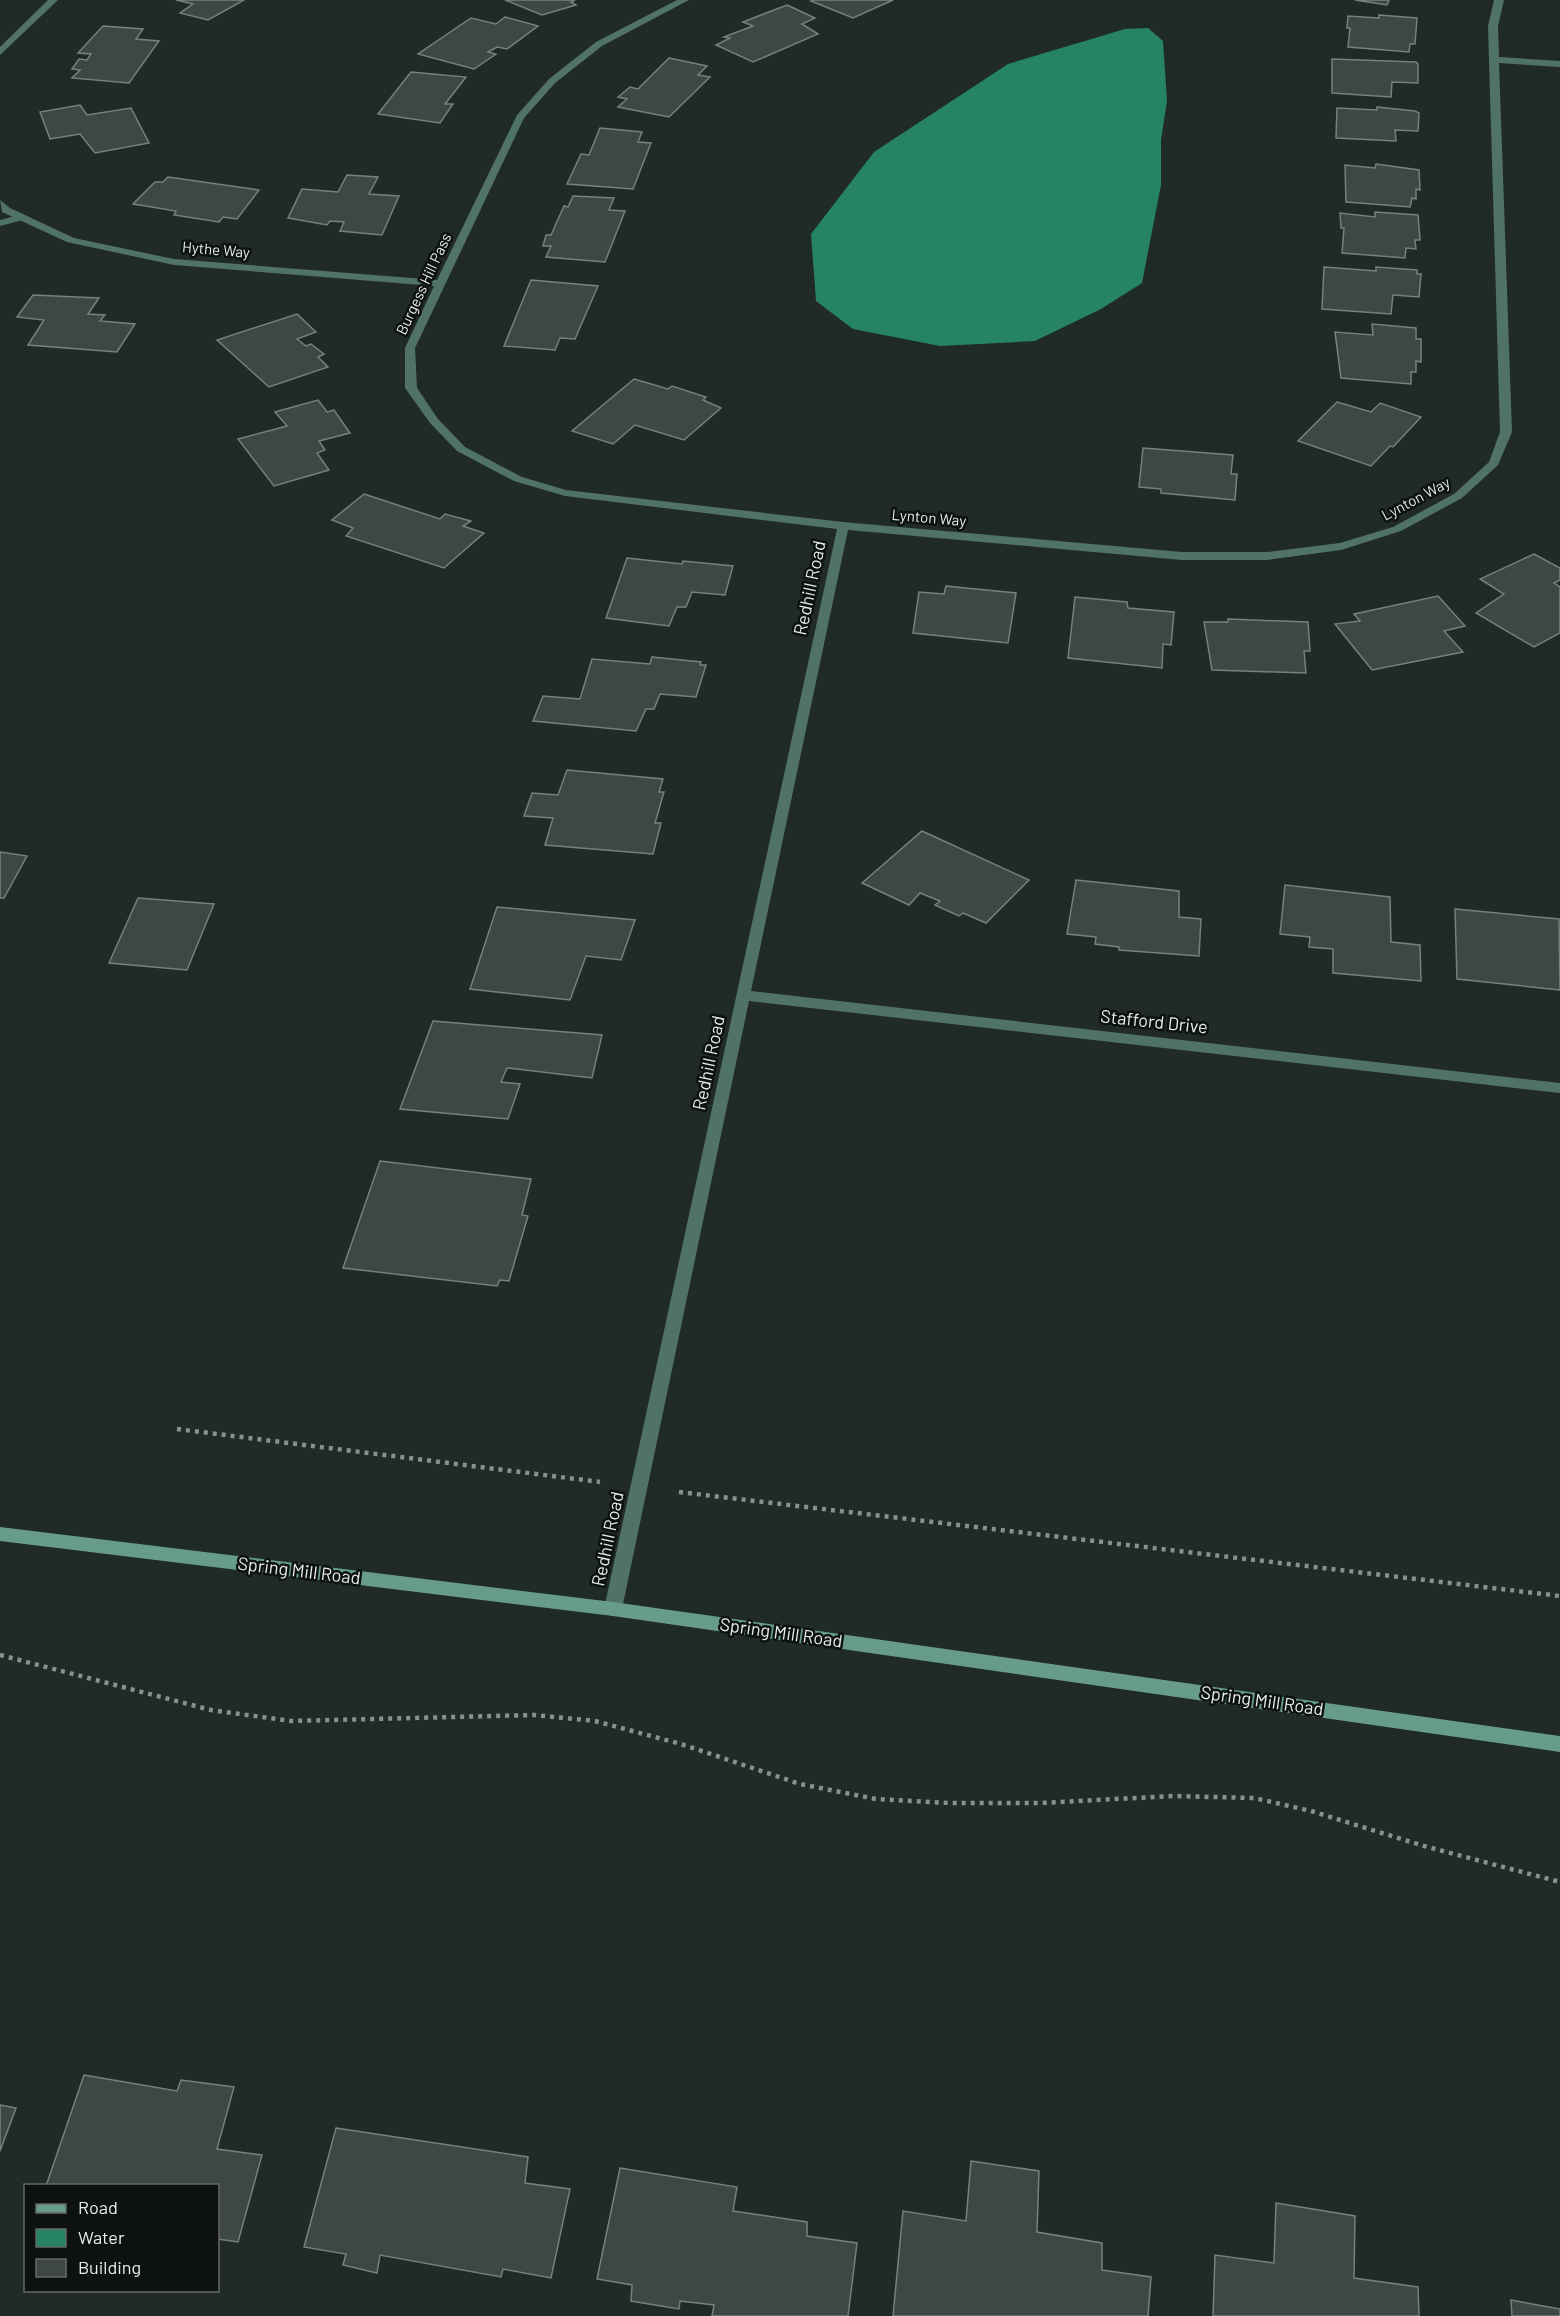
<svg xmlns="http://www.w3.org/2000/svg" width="1560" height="2316" viewBox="0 0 1560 2316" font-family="Barlow,sans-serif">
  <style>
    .water { fill: #268366 }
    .building { fill: #3d4843; stroke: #75817c; stroke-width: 1.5 }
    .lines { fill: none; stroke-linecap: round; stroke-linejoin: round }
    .path { stroke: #88918d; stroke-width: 4.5; stroke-dasharray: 4 5; stroke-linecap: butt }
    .lane { fill: #517365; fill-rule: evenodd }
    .street { fill: #517365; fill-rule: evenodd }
    .secondary { fill: #679d88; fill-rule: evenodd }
    .labels { text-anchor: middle; stroke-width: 5; stroke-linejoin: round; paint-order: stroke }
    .far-street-label { font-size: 15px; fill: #e6edea; stroke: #0d1110 }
    .street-label { font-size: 18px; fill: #e6edea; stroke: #0d1110 }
  </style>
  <rect width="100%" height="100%" fill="#202a26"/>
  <polygon class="water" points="1148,28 1163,41 1167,101 1161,140 1161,185 1142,283 1101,309 1035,341 940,346 853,329 816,301 811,234 874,152 1008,64 1125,29"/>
  <g class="building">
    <polygon points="176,0 244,0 208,20 180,13 193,4"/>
    <polygon points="505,0 575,0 571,2 576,5 542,15"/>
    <polygon points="814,0 893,0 853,18 811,1"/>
    <polygon points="1355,0 1389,0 1387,5"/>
    <polygon points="787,5 815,18 802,24 818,34 753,62 716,45 730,38 724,37 753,26 743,22"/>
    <polygon points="1379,15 1417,18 1415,44 1410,44 1409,52 1348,47 1350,28 1347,28 1348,16 1379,18"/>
    <polygon points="505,17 538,26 507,49 497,47 488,52 496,54 474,69 418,54 471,18 496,24"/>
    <polygon points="103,26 143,29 136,39 159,41 129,83 72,78 80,70 72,69 79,59 87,60 91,54 78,53"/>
    <polygon points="669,58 707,66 698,75 710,77 669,117 618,107 627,99 618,97 630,87 638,89"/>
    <polygon points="1332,59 1416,62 1418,64 1418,83 1392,82 1391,97 1332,93"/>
    <polygon points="411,72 466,77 445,104 453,104 440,123 378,114"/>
    <polygon points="80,105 87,115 131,108 149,143 95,153 80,134 50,139 40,112"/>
    <polygon points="1377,107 1415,111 1419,113 1418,131 1395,130 1396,141 1336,138 1337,108 1377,110"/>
    <polygon points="600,128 642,132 638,142 651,143 633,189 567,184 581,154 589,155"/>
    <polygon points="1376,164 1419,170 1420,190 1416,189 1416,199 1412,198 1410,207 1346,202 1345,165 1375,168"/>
    <polygon points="347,175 378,177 369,194 399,196 382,235 340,231 344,222 330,221 327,225 288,218 302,189 338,192"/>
    <polygon points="168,177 259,190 237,219 223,217 219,222 174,215 176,211 133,204 155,182 163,182"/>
    <polygon points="573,196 614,198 609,210 625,211 605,262 546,257 551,246 543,246 546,235 551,235 564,206 568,207"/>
    <polygon points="1375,212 1418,215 1420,240 1415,240 1416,249 1406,248 1405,258 1342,253 1344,228 1341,228 1340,213 1375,217"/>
    <polygon points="1324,267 1376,271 1376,267 1417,270 1417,274 1421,274 1419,297 1393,295 1391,314 1322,309"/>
    <polygon points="531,280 598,286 575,339 560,338 555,350 504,346"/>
    <polygon points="33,295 99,298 88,314 105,315 100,321 135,324 117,352 28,345 44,320 17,317"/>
    <polygon points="297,314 316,332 297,339 306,346 311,344 324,354 318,357 328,367 269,387 217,340"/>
    <polygon points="1372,324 1416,328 1416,339 1421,339 1421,362 1416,361 1416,372 1411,372 1411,384 1341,378 1335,332 1373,335"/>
    <polygon points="634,379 668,389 672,386 706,397 703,400 721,408 684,440 635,425 613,444 572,431"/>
    <polygon points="318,400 327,412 334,410 350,433 319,441 325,450 317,453 329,470 274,486 238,439 287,426 275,412"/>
    <polygon points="1337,402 1371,412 1380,403 1421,417 1393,447 1390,446 1371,466 1298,441"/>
    <polygon points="1143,448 1233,455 1231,474 1237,474 1235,500 1161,493 1161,489 1139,487"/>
    <polygon points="364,494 440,519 445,514 471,521 463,526 484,533 444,568 346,536 353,528 332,520"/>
    <polygon points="1534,554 1560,568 1560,580 1554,583 1560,587 1560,633 1534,647 1476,613 1504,594 1480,579"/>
    <polygon points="627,558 682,564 683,561 733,566 725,595 692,592 686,607 677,607 669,626 606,618"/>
    <polygon points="946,586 1016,593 1008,643 913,633 919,592 944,594"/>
    <polygon points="1438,596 1465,626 1444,631 1463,652 1372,670 1335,624 1360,621 1354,614"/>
    <polygon points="1075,597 1127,602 1128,608 1174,612 1171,645 1163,644 1162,668 1068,658"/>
    <polygon points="1228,619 1308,622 1310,651 1304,651 1306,673 1212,670 1204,622 1228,622"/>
    <polygon points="652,657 701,662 700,665 706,665 696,697 660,694 654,709 646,709 636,731 533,721 543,696 580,699 592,659 650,664"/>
    <polygon points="567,770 663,779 659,792 664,792 655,823 661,823 653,854 545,845 553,818 524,816 532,793 558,795"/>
    <polygon points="922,831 1029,880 986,923 963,913 959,916 935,905 940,901 920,893 909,905 862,883"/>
    <polygon points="0,852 27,856 4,898 0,898"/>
    <polygon points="1076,880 1179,891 1179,917 1201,919 1199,956 1119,950 1119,947 1095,944 1096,937 1067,934"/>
    <polygon points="1285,885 1390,897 1391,942 1420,945 1421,981 1333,973 1333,949 1309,947 1310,937 1280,934"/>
    <polygon points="138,898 214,904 187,970 109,963"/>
    <polygon points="497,907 635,920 621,960 586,956 570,1000 470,989"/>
    <polygon points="1455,909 1559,919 1560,990 1457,979"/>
    <polygon points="433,1021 602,1035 592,1078 507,1068 501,1082 520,1084 508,1119 400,1109"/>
    <polygon points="380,1161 531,1179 522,1215 528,1216 509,1281 500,1280 497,1286 343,1268"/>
    <polygon points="84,2075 177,2091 181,2080 234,2087 217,2149 262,2155 238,2242 218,2239 218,2186 46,2186"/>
    <polygon points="0,2105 16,2108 0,2151"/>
    <polygon points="336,2128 528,2157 525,2183 570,2189 551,2278 503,2269 501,2277 380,2255 377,2273 343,2265 346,2254 304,2247"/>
    <polygon points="971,2161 1039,2171 1037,2232 1102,2243 1102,2270 1151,2277 1148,2316 893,2316 903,2211 966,2221"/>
    <polygon points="620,2168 737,2187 733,2211 807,2222 807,2236 857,2243 848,2316 712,2316 714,2305 680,2301 679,2309 631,2301 632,2285 597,2279"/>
    <polygon points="1276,2203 1355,2216 1354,2278 1418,2287 1419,2316 1213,2316 1215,2255 1274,2263"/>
    <polygon points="1511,2300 1560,2309 1560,2316 1512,2316"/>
  </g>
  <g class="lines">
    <g class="path">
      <polyline points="177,1429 600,1482"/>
      <polyline points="679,1492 1560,1596"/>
      <polyline points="0,1655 211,1710 291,1721 534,1715 595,1721 681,1744 800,1784 876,1799 950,1803 1040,1803 1173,1796 1254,1798 1311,1811 1424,1846 1560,1882"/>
    </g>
    <polygon class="lane" points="23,214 28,217 27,219 0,226 0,220"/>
    <g class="street">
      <polygon points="48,0 58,0 0,55 0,47"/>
      <polygon points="677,0 689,0 602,46 555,83 524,118 415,348 417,388 438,419 465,447 522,477 566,490 843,522 1182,552 1267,552 1340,543 1393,527 1454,494 1489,462 1500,432 1488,26 1494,0 1504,0 1498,26 1499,57 1560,61 1560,67 1499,63 1512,432 1498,465 1462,498 1401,531 1341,550 1267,560 1182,560 848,530 751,991 1560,1083 1560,1093 749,1001 622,1609 619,1614 613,1616 607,1614 604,1609 837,529 565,496 514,481 457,451 430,423 405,388 405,348 434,286 174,265 67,242 2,212 0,200 10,208 74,238 174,259 437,280 517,115 549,79 596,42"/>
    </g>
    <polygon class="secondary" points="0,1527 613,1602 1560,1736 1560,1752 613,1616 0,1541"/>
  </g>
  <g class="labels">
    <g class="far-street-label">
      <text transform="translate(216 250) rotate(5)" y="5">Hythe Way</text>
      <text transform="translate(424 284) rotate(-65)" y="5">Burgess Hill Pass</text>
      <text transform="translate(1416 499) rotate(-28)" y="5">Lynton Way</text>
      <text transform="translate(929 518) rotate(5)" y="5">Lynton Way</text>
    </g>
    <g class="street-label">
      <text transform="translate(810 588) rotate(-78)" y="6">Redhill Road</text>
      <text transform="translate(1154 1022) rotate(6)" y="6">Stafford Drive</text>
      <text transform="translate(709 1063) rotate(-78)" y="6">Redhill Road</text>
      <text transform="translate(608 1539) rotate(-78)" y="6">Redhill Road</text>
      <text transform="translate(299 1571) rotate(7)" y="6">Spring Mill Road</text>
      <text transform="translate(781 1633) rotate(8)" y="6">Spring Mill Road</text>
      <text transform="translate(1262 1701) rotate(8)" y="6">Spring Mill Road</text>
    </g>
  </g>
  <rect x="24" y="2184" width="195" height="108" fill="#0d1110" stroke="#646967" stroke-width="1.5"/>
  <rect x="36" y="2204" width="30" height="9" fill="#679d88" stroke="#646967" stroke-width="1.5"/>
  <text x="78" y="2214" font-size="18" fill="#e6edea">Road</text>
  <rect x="36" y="2229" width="30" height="18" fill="#268366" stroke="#646967" stroke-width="1.5"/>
  <text x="78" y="2244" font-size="18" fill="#e6edea">Water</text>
  <rect x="36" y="2259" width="30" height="18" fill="#3d4843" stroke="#646967" stroke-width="1.5"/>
  <text x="78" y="2274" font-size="18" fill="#e6edea">Building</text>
</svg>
